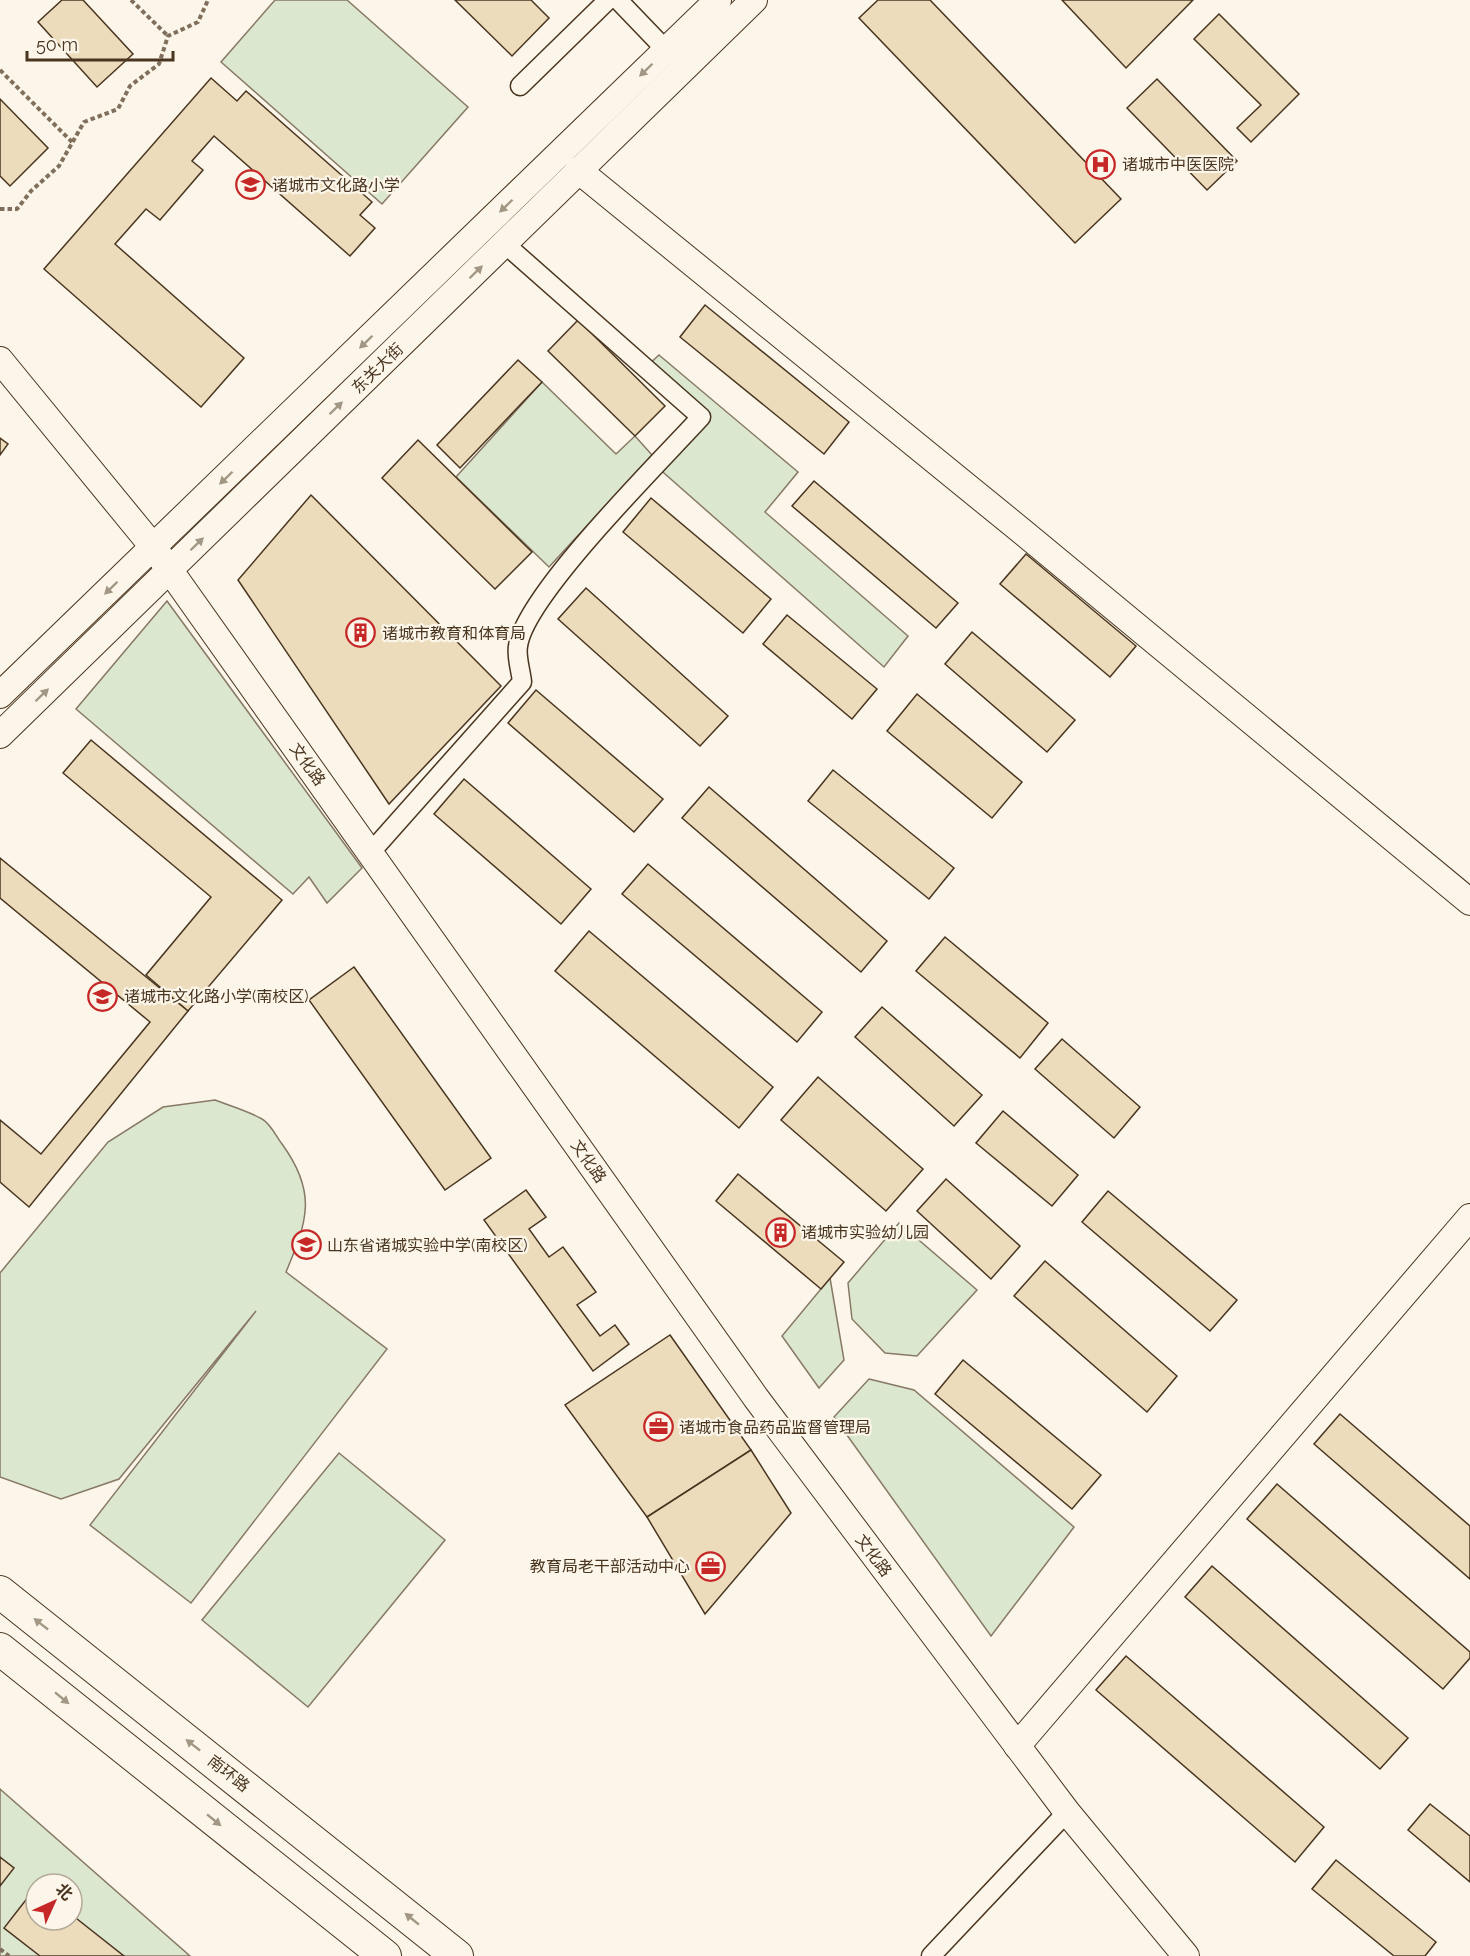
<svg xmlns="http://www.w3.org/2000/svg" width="1470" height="1956" viewBox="0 0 1470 1956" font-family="Raleway,'Noto Sans SC',sans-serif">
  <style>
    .green { fill: #dce7d0; stroke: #887966; stroke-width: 1.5; fill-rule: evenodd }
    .building { fill: #ecdcbc; stroke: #4a3520; stroke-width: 1.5 }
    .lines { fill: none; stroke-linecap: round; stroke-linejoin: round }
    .street-casing { stroke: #4a3520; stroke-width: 21 }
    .secondary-casing { stroke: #4a3520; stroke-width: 28 }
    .highway-casing { stroke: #4a3520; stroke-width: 34 }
    .path { stroke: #7f6f5c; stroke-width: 4; stroke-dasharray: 4.5 3; stroke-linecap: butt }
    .street { stroke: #fbf6e9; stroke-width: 18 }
    .secondary { stroke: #fbf6e9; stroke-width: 26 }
    .highway { stroke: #fbf6e9; stroke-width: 32 }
    .oneway { fill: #a29684 }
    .labels { text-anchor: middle; stroke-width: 4.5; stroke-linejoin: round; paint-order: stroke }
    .poi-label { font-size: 16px; fill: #4a3520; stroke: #fbf6e9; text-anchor: start }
    .street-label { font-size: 16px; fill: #4a3520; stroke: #fbf6e9 }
  </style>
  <rect width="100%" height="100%" fill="#fbf6e9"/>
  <g class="green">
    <polygon points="275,0 347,0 468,107 382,204 221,62"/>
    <polygon points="659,355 798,472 765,512 908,636 884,667 656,466 701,417 646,367"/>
    <polygon points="542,382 616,454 635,436 652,455 549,567 456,477"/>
    <polygon points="167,601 362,868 327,903 309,877 293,894 76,709"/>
    <path d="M215,1100C230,1106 248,1111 262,1119C270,1123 276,1136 282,1144C317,1192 308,1220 286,1272L387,1349L191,1603L90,1525L256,1311L119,1479L61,1499L0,1477V1273L108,1142L163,1107Z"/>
    <polygon points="899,1223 977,1290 917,1356 885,1353 852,1319 848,1283"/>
    <polygon points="830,1278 844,1360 819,1388 782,1336"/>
    <polygon points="869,1379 914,1390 1074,1527 991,1636 834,1417"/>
    <polygon points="339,1453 445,1540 308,1707 202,1620"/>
    <path d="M0,1789L190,1956H0ZM36,1884H72V1920H36Z"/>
  </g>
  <g class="building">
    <polygon points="62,0 83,0 133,54 97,87 38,22"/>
    <polygon points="455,0 531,0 549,18 512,56"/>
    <polygon points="878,0 930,0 1121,199 1075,243 859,18"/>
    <polygon points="1062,0 1193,0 1126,68"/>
    <polygon points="1219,14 1299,94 1251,142 1237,128 1261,105 1194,39"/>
    <polygon points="211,78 237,101 246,91 372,202 360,215 375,228 350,256 214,136 192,161 203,170 160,220 146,209 115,244 244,358 201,407 44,269"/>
    <polygon points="1157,79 1237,161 1207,190 1127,108"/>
    <polygon points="0,99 48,148 10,186 0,176"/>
    <polygon points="705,305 849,422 824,454 680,337"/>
    <polygon points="578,320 665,406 635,436 548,351"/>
    <polygon points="518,360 542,382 460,468 437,445"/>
    <polygon points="0,438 8,444 0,455"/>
    <polygon points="418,440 532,552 495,589 382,478"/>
    <polygon points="814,481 958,603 936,628 792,506"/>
    <polygon points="311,495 501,686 389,804 238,580"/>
    <polygon points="651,498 771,599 743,633 623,532"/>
    <polygon points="1026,554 1136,646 1110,677 1000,584"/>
    <polygon points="586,588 728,716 700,746 558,619"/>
    <polygon points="787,615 877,689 852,719 763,644"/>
    <polygon points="972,632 1075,720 1047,752 945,664"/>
    <polygon points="536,690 663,799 634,832 508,723"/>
    <polygon points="917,694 1022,782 992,818 887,731"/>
    <polygon points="91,740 282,900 188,1011 146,975 211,897 63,773"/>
    <polygon points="833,770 954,868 929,899 808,801"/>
    <polygon points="464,779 591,889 561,924 434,814"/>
    <polygon points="709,787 887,941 861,972 682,818"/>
    <polygon points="0,858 188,1011 29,1207 0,1182 0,1120 41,1154 150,1022 0,898"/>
    <polygon points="648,864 822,1012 797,1042 622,894"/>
    <polygon points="589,931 773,1087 739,1128 555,971"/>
    <polygon points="945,937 1048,1023 1020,1058 916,971"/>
    <polygon points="354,967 491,1158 445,1190 309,1000"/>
    <polygon points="882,1007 982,1095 954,1126 855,1037"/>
    <polygon points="1062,1039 1140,1107 1114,1138 1035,1069"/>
    <polygon points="818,1077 923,1169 886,1211 781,1120"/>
    <polygon points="1003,1111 1078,1175 1052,1206 976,1143"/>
    <polygon points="738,1174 844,1262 821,1289 716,1201"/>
    <polygon points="946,1179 1020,1246 991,1279 917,1211"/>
    <polygon points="526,1190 546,1217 529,1229 549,1257 563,1247 596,1292 577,1305 600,1336 615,1325 629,1344 593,1371 484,1220"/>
    <polygon points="1108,1191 1237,1300 1210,1331 1082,1222"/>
    <polygon points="1045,1261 1177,1376 1147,1412 1014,1296"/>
    <polygon points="670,1335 751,1450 647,1517 565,1405"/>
    <polygon points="963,1360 1101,1475 1072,1509 935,1394"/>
    <polygon points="1340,1414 1470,1526 1470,1579 1314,1444"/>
    <polygon points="751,1450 791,1513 705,1614 647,1517"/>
    <polygon points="1277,1484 1470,1652 1470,1658 1443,1689 1247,1519"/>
    <polygon points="1212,1566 1408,1738 1380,1769 1185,1597"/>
    <polygon points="1126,1656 1324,1827 1295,1862 1096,1690"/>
    <polygon points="1430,1804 1470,1836 1470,1882 1408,1830"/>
    <polygon points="0,1857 14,1868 0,1886"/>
    <polygon points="1336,1860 1436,1942 1425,1956 1394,1956 1312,1889"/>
    <polygon points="36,1887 36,1920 72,1920 72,1915 124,1956 40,1956 4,1928"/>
  </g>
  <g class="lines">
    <defs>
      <g id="street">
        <polyline points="618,0 666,50"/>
        <polyline points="520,86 608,0"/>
        <path d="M371,852L522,682C521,671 516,657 518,646C525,595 662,460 701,417L505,244"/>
        <polyline points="931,1956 1067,1812"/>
      </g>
      <g id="secondary">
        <polyline points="578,170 1024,533 1470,902"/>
        <polyline points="0,360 154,548 756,1398 1067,1812 1186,1956"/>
        <polyline points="0,695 718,0"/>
        <polyline points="0,735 754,0"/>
        <polyline points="1017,1746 1470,1217"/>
      </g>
      <g id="highway">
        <polyline points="0,1592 457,1956"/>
        <polyline points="0,1649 385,1956"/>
      </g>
    </defs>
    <use href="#street" class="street-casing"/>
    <use href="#secondary" class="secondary-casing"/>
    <use href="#highway" class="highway-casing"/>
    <g class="path">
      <polyline points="131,0 168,36"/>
      <polyline points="0,70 72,142"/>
      <polyline points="0,209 17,209 31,191 59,166 84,122 118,109 130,86 159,64 168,36 198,22 208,0"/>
      <polyline points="0,1949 9,1956"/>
    </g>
    <use href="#street" class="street"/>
    <use href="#secondary" class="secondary"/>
    <use href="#highway" class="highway"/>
  </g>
  <defs><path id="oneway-solid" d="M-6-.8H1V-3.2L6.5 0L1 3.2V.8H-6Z" transform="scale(1.5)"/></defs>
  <g class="oneway">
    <use href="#oneway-solid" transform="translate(646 70) rotate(136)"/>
    <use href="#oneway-solid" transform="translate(506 206) rotate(136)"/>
    <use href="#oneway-solid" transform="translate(476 272) rotate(-44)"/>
    <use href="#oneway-solid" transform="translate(366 342) rotate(136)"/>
    <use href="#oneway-solid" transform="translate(336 408) rotate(-44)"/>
    <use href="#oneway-solid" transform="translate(226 478) rotate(136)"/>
    <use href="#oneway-solid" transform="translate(197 544) rotate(-44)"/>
    <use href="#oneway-solid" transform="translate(111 588) rotate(136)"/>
    <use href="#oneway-solid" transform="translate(42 695) rotate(-44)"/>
    <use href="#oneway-solid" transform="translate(41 1624) rotate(-142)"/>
    <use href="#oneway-solid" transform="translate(62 1698) rotate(39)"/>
    <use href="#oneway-solid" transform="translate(193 1745) rotate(-142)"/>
    <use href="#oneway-solid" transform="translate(214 1820) rotate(39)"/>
    <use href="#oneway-solid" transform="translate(412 1919) rotate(-141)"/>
  </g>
  <defs>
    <symbol id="hospital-ring" viewBox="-11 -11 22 22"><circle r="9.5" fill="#fbf6e9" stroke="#c62828" stroke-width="1.5"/><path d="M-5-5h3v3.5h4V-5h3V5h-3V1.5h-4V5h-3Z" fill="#c62828"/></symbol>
    <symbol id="school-ring" viewBox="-11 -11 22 22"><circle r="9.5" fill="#fbf6e9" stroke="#c62828" stroke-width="1.5"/><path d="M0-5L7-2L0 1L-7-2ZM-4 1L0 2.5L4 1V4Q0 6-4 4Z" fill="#c62828"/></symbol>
    <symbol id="building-ring" viewBox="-11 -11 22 22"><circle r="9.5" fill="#fbf6e9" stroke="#c62828" stroke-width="1.5"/><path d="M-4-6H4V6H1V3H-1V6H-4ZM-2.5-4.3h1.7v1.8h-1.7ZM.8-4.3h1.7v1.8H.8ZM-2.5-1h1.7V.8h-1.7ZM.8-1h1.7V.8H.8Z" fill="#c62828"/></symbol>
    <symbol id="office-ring" viewBox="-11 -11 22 22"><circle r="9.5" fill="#fbf6e9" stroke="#c62828" stroke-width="1.5"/><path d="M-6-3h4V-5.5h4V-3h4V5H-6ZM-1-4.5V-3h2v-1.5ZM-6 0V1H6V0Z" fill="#c62828"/></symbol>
  </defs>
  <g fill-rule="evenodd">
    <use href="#hospital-ring" x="1084" y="148" width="33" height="33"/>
    <use href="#school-ring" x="234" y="168" width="33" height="33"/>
    <use href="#building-ring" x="344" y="616" width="33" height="33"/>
    <use href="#school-ring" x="86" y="980" width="33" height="33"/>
    <use href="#building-ring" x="764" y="1216" width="33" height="33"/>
    <use href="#school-ring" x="290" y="1228" width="33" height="33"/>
    <use href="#office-ring" x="642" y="1410" width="33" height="33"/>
    <use href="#office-ring" x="694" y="1550" width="33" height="33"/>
  </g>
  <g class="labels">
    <g class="poi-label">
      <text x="1122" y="170">诸城市中医医院</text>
      <text x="272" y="191">诸城市文化路小学</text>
      <text x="382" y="639">诸城市教育和体育局</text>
      <text x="124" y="1002">诸城市文化路小学(南校区)</text>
      <text x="801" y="1238">诸城市实验幼儿园</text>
      <text x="327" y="1251">山东省诸城实验中学(南校区)</text>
      <text x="679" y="1433">诸城市食品药品监督管理局</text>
      <text x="690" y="1572" text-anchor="end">教育局老干部活动中心</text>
    </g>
    <g class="street-label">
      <text transform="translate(377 368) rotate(-44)" y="6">东关大街</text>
      <text transform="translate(308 764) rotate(54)" y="6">文化路</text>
      <text transform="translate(589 1161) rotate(55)" y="6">文化路</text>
      <text transform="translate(874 1555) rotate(53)" y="6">文化路</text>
      <text transform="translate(229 1773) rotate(38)" y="6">南环路</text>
    </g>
  </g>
  <g transform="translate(54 1902) rotate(45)"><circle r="28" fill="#fbf6e9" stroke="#b4a999" stroke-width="1.5"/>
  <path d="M0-4.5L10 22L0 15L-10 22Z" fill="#c62828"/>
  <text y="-9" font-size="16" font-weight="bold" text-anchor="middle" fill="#4a3520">北</text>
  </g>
  <path d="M27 51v9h146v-9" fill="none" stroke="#4a3520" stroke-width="3"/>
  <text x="36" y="51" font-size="18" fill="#4a3520" stroke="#fbf6e9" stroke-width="4.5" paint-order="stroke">50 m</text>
</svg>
